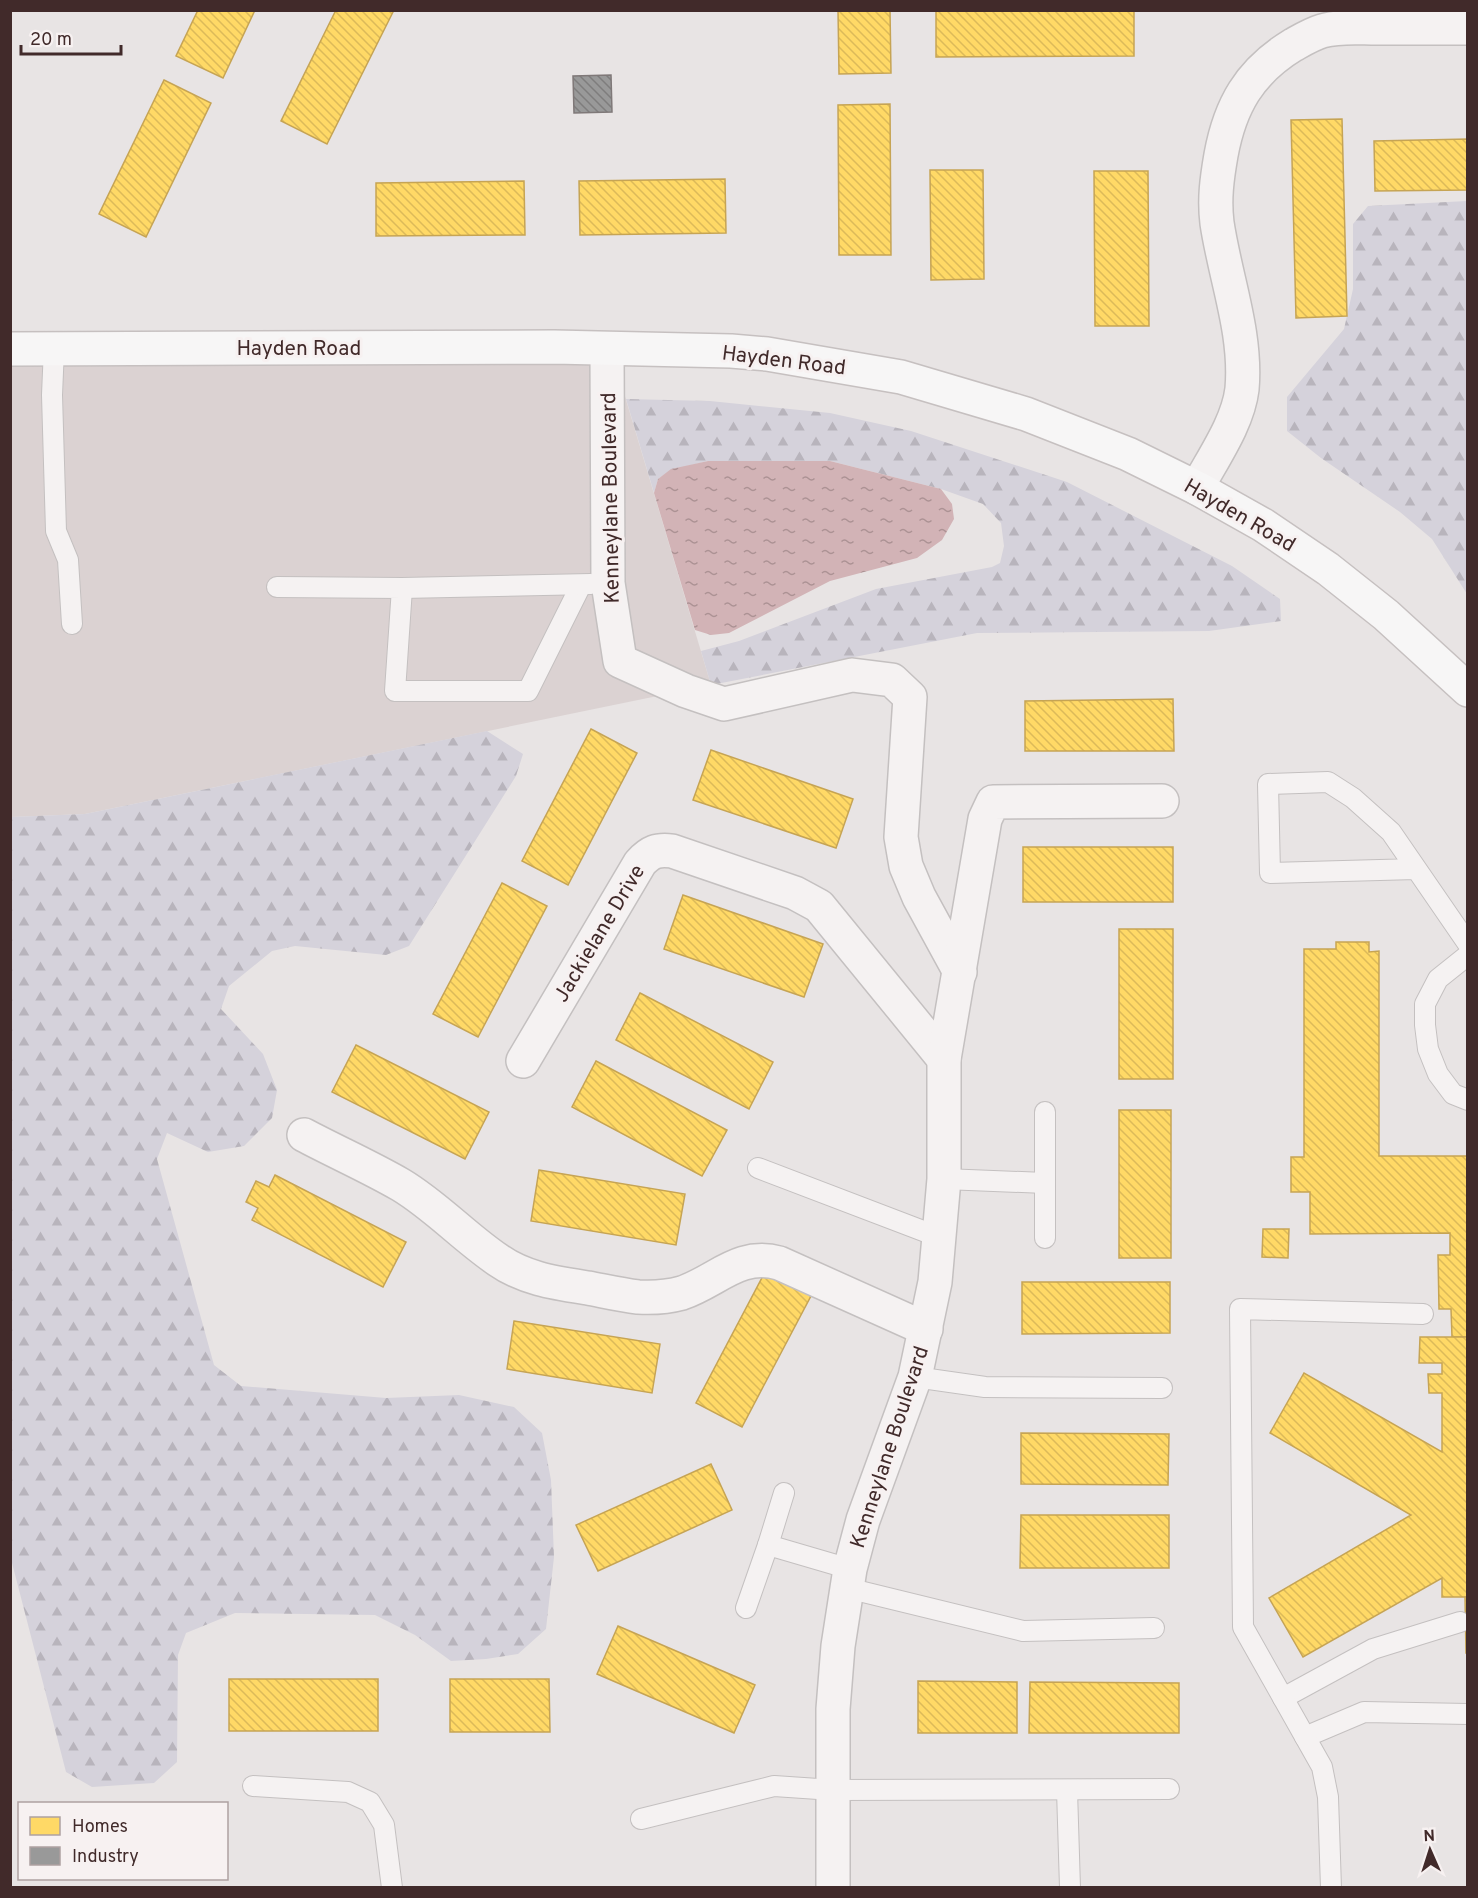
<svg xmlns="http://www.w3.org/2000/svg" width="1478" height="1898" viewBox="0 0 1478 1898" font-family="Overpass,sans-serif">
  <style>
    .built { fill: #dbd2d2 }
    .forest { fill: url(#forest-firs) }
    .water { fill: url(#water-ripples) }
    .homes { fill: url(#homes-back-hatch); stroke: #c6a454; stroke-width: 1.5 }
    .industry { fill: url(#industry-back-hatch); stroke: #7f7878; stroke-width: 1.5 }
    .lines { fill: none; stroke-linecap: round; stroke-linejoin: round }
    .service-casing { stroke: #c4c0c0; stroke-width: 22 }
    .minor-casing { stroke: #c4c0c0; stroke-width: 36 }
    .primary-casing { stroke: #c6c0c0; stroke-width: 36 }
    .service { stroke: #f5f2f2; stroke-width: 20 }
    .minor { stroke: #f5f2f2; stroke-width: 33 }
    .primary { stroke: #f7f6f6; stroke-width: 33 }
    .labels { text-anchor: middle; stroke-width: 6; stroke-linejoin: round; paint-order: stroke }
    .street-label { font-size: 21px; fill: #412a2a; stroke: #f7f1f1 }
  </style>
  <defs>
    <pattern id="forest-firs" width="22" height="20" patternUnits="userSpaceOnUse" patternTransform="scale(1.5)"><rect width="22" height="20" fill="#d5d2db"/><path d="M5 1l3.5 6h-7zM16 11l3.5 6h-7z" fill="#b8b4bc"/></pattern>
    <pattern id="water-ripples" width="26" height="14" patternUnits="userSpaceOnUse" patternTransform="scale(1.5)"><rect width="26" height="14" fill="#d2b3b6"/><path d="M2 4q2-2 4 0t4 0M15 11q2-2 4 0t4 0" fill="none" stroke="#ac9294"/></pattern>
    <pattern id="homes-back-hatch" width="6" height="6" patternUnits="userSpaceOnUse" patternTransform="scale(1.5)"><rect width="6" height="6" fill="#ffd966"/><path d="M-1 5l2 2M0 0l6 6M5-1l2 2" fill="none" stroke="#dcba59"/></pattern>
    <pattern id="industry-back-hatch" width="6" height="6" patternUnits="userSpaceOnUse" patternTransform="scale(1.5)"><rect width="6" height="6" fill="#999"/><path d="M-1 5l2 2M0 0l6 6M5-1l2 2" fill="none" stroke="#7e7d7d"/></pattern>
  </defs>
  <rect width="100%" height="100%" fill="#e8e4e4"/>
  <polygon class="built" points="610,346 711,685 85,814 11,817 10,352"/>
  <g class="forest">
    <polygon points="1467,201 1467,594 1432,539 1400,512 1321,458 1287,431 1287,397 1344,329 1353,289 1353,224 1368,206"/>
    <polygon points="626,399 710,401 830,413 911,431 1067,482 1232,566 1280,599 1281,621 1209,631 977,633 711,685 701,651 739,641 876,589 992,567 1000,563 1004,546 1001,523 983,504 941,489 830,461 708,461 671,470 658,479 654,493"/>
    <polygon points="487,731 523,754 516,776 409,946 386,955 295,946 272,951 229,986 221,1009 263,1054 277,1090 272,1118 244,1146 208,1152 167,1133 157,1159 214,1365 241,1386 386,1398 459,1395 514,1407 542,1433 551,1480 554,1557 546,1629 518,1654 486,1659 451,1661 415,1635 375,1615 235,1613 186,1633 178,1655 177,1762 154,1783 92,1787 66,1772 11,1559 11,817 85,814"/>
  </g>
  <polygon class="water" points="708,461 830,461 941,489 952,504 954,519 942,540 917,558 830,581 729,633 711,635 695,630 654,493 658,479 671,469"/>
  <g class="homes">
    <polygon points="198,10 255,10 223,78 176,56"/>
    <polygon points="336,10 394,10 327,144 281,121"/>
    <polygon points="838,10 890,10 891,73 839,74"/>
    <polygon points="936,10 1134,10 1134,56 936,57"/>
    <polygon points="164,80 211,103 146,237 99,214"/>
    <polygon points="890,104 891,255 839,255 838,105"/>
    <polygon points="1342,119 1347,316 1296,318 1291,120"/>
    <polygon points="1468,139 1468,190 1375,191 1374,141"/>
    <polygon points="930,170 983,170 984,279 931,280"/>
    <polygon points="1094,171 1148,171 1149,326 1095,326"/>
    <polygon points="725,179 726,233 580,235 579,181"/>
    <polygon points="524,181 525,235 376,236 376,183"/>
    <polygon points="1173,699 1174,751 1025,751 1025,701"/>
    <polygon points="591,729 637,753 568,885 522,861"/>
    <polygon points="711,750 853,799 836,848 693,800"/>
    <rect x="1023" y="847" width="150" height="55"/>
    <polygon points="502,883 547,906 478,1037 433,1014"/>
    <polygon points="683,895 823,944 804,997 664,949"/>
    <rect x="1119" y="929" width="54" height="150"/>
    <polygon points="1336,942 1369,942 1369,952 1379,951 1379,1156 1468,1156 1468,1337 1452,1337 1451,1309 1439,1309 1438,1255 1450,1255 1450,1233 1310,1234 1310,1192 1291,1192 1291,1157 1304,1157 1304,949 1336,949"/>
    <polygon points="640,993 773,1062 749,1109 616,1040"/>
    <polygon points="356,1045 489,1112 465,1159 332,1092"/>
    <polygon points="596,1061 727,1130 702,1176 572,1107"/>
    <rect x="1119" y="1110" width="52" height="148"/>
    <polygon points="539,1170 685,1194 676,1245 531,1221"/>
    <polygon points="275,1175 406,1242 383,1287 252,1220 258,1208 246,1202 256,1181 269,1187"/>
    <polygon points="1263,1229 1289,1229 1288,1258 1262,1257"/>
    <polygon points="766,1270 812,1294 742,1427 696,1403"/>
    <polygon points="1022,1282 1170,1282 1170,1333 1022,1334"/>
    <polygon points="514,1321 660,1344 652,1393 507,1369"/>
    <polygon points="1420,1337 1468,1337 1468,1597 1442,1597 1442,1578 1303,1657 1269,1598 1411,1515 1270,1433 1304,1373 1442,1452 1442,1393 1429,1393 1428,1374 1442,1374 1442,1363 1419,1363"/>
    <polygon points="1021,1433 1169,1434 1168,1485 1021,1484"/>
    <polygon points="711,1464 732,1510 598,1571 576,1525"/>
    <polygon points="1021,1515 1169,1515 1169,1568 1020,1568"/>
    <polygon points="1465,1597 1468,1597 1468,1653 1466,1653"/>
    <polygon points="618,1626 755,1685 734,1733 597,1674"/>
    <rect x="229" y="1679" width="149" height="52"/>
    <polygon points="450,1679 549,1679 550,1732 450,1732"/>
    <polygon points="918,1681 1017,1682 1017,1733 918,1733"/>
    <polygon points="1030,1682 1179,1683 1179,1733 1029,1733"/>
  </g>
  <polygon class="industry" points="611,75 612,112 574,113 573,76"/>
  <g class="lines">
    <defs>
      <g id="service">
        <polyline points="54,348 52,395 56,531 68,560 72,624"/>
        <polyline points="277,587 402,588 395,691 528,691 581,585"/>
        <polyline points="402,588 591,584"/>
        <polyline points="1416,869 1270,873 1268,784 1328,782 1353,798 1391,832 1468,944"/>
        <polyline points="1468,955 1438,979 1425,1004 1425,1025 1428,1049 1438,1074 1453,1094 1468,1100"/>
        <polyline points="1045,1112 1045,1238"/>
        <polyline points="758,1168 939,1237"/>
        <polyline points="944,1179 1045,1183"/>
        <polyline points="915,1377 985,1387 1162,1388"/>
        <polyline points="784,1493 768,1545 850,1569"/>
        <polyline points="847,1588 1023,1631 1154,1628"/>
        <polyline points="746,1608 768,1545"/>
        <polyline points="1283,1698 1373,1649 1460,1622"/>
        <polyline points="1305,1737 1364,1712 1468,1714"/>
        <polyline points="253,1786 348,1792 370,1802 384,1825 392,1888"/>
        <polyline points="1067,1790 1070,1888"/>
        <polyline points="641,1819 774,1786 833,1790 1169,1789"/>
        <polyline points="1331,1888 1328,1797 1322,1767 1243,1627 1240,1309 1423,1314"/>
      </g>
      <g id="minor">
        <polyline points="607,349 608,583 620,661 686,691 724,704 852,675 892,680 910,697 901,837 906,866 919,897 960,972"/>
        <path d="M1197,488C1213,458 1238,423 1242,389C1247,333 1225,277 1217,223C1214,199 1217,178 1221,155C1230,106 1249,72 1293,45C1302,40 1312,34 1322,31C1339,26 1359,28 1376,28C1407,28 1437,28 1468,28"/>
        <path d="M523,1061L640,863C650,852 657,849 672,851L795,893L819,906L944,1059"/>
        <path d="M304,1135C336,1152 370,1167 401,1185C436,1206 464,1237 498,1260C525,1279 556,1283 588,1288C604,1291 621,1295 638,1297C653,1298 667,1297 682,1293C717,1281 739,1252 779,1263L926,1329"/>
        <polyline points="833,1888 833,1709 838,1646 850,1569 863,1520 915,1377 935,1282 944,1179 944,1059 985,819 993,802 1162,801"/>
      </g>
      <polyline id="primary" points="10,349 554,347 731,351 767,354 901,377 1026,414 1128,454 1197,488 1263,525 1328,569 1386,615 1468,690"/>
    </defs>
    <use href="#service" class="service-casing"/>
    <use href="#minor" class="minor-casing"/>
    <use href="#primary" class="primary-casing"/>
    <use href="#service" class="service"/>
    <use href="#minor" class="minor"/>
    <use href="#primary" class="primary"/>
  </g>
  <g class="labels">
    <g class="street-label">
      <text x="299" y="355">Hayden Road</text>
      <text transform="translate(784 360) rotate(7)" y="7">Hayden Road</text>
      <text transform="translate(610 498) rotate(-91)" y="7">Kenneylane Boulevard</text>
      <text transform="translate(1240 515) rotate(30)" y="7">Hayden Road</text>
      <text transform="translate(599 933) rotate(-59)" y="7">Jackielane Drive</text>
      <text transform="translate(889 1447) rotate(-72)" y="7">Kenneylane Boulevard</text>
    </g>
  </g>
  <rect width="1478" height="1898" fill="none" stroke="#412a2a" stroke-width="24"/>
  <rect x="18" y="1802" width="210" height="78" fill="#f7f1f1" stroke="#aea1a1" stroke-width="1.5"/>
  <rect x="30" y="1817" width="30" height="18" fill="#ffd966" stroke="#aea1a1" stroke-width="1.5"/>
  <text x="72" y="1832" font-size="18" fill="#412a2a">Homes</text>
  <rect x="30" y="1847" width="30" height="18" fill="#999999" stroke="#aea1a1" stroke-width="1.5"/>
  <text x="72" y="1862" font-size="18" fill="#412a2a">Industry</text>
  <g transform="translate(1430 1850) rotate(357)" stroke="#f7f1f1" stroke-width="4.5" paint-order="stroke">
  <path d="M0-4.5L10 22L0 15L-10 22Z" fill="#412a2a"/>
  <text y="-9" font-size="16" font-weight="bold" text-anchor="middle" fill="#412a2a">N</text>
  </g>
  <path d="M21 45v9h100v-9" fill="none" stroke="#412a2a" stroke-width="3"/>
  <text x="30" y="45" font-size="18" fill="#412a2a" stroke="#f7f1f1" stroke-width="4.5" paint-order="stroke">20 m</text>
</svg>
